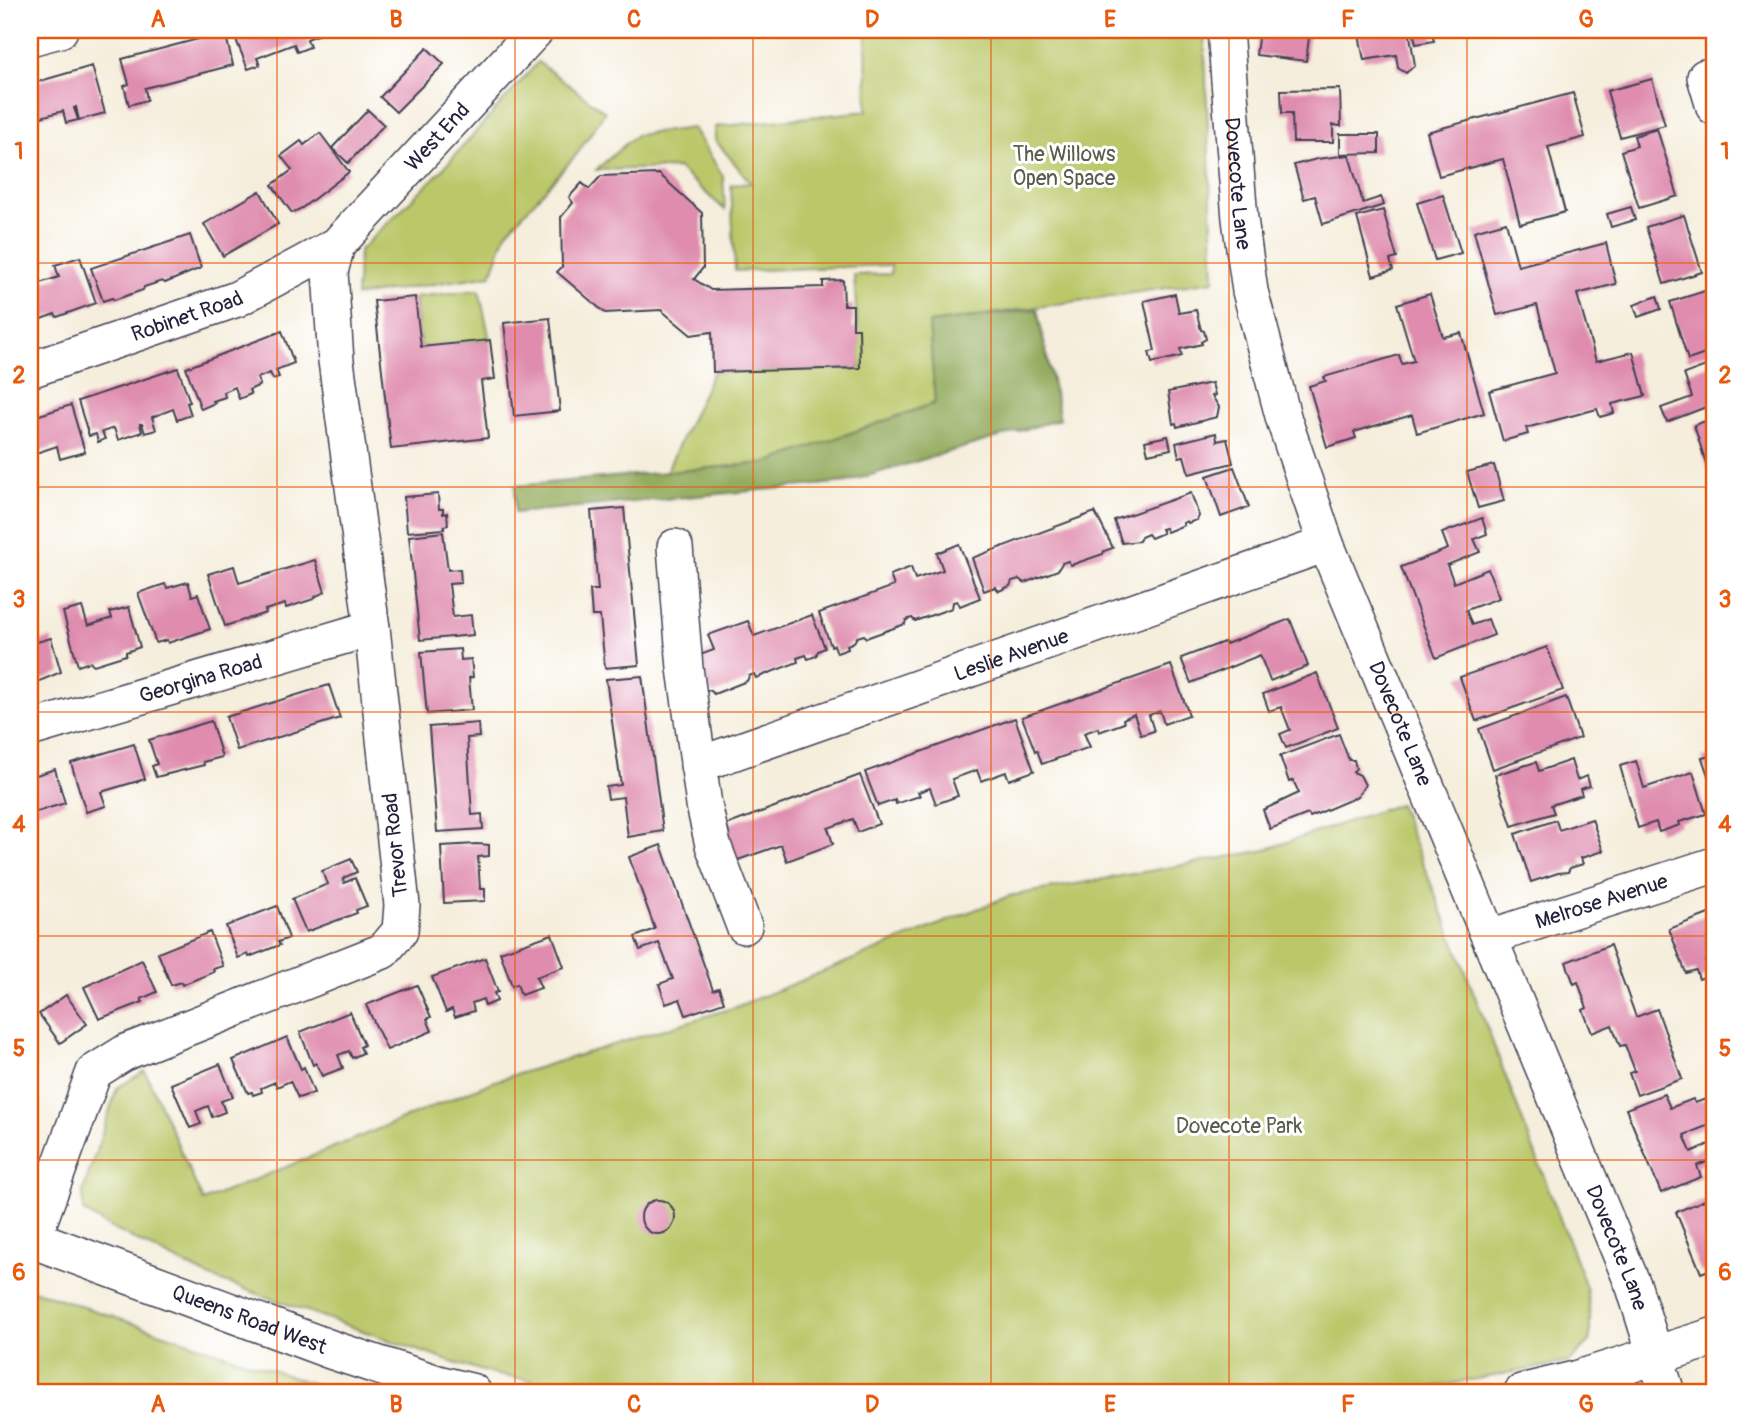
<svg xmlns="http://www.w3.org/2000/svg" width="1744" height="1423" viewBox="0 0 1744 1423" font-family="Pangolin,sans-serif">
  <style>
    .green { fill: #bbc86a; stroke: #6e7552; stroke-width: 2 }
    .forest { fill: #94ac5e; stroke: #5b674c; stroke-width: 2 }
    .building { fill: #df8cae }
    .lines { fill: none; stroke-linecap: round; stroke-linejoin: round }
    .minor-casing { stroke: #424153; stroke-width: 38 }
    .primary-casing { stroke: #424153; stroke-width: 41 }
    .minor { stroke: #fff; stroke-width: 35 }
    .primary { stroke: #fff; stroke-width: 38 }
    .grid { fill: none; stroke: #e8590c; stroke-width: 2; stroke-opacity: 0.55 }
    .labels { text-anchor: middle; stroke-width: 6; stroke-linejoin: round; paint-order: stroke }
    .street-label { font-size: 21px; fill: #22223b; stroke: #fff }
    .park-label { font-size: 21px; fill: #585c4b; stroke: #fff }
    .neatline { fill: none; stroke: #e8590c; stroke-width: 2.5 }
    .grid-label { font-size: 23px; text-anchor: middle; font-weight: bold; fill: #e8590c }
  </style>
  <rect width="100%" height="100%" fill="#fff"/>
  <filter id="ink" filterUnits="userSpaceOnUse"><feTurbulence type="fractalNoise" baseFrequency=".0143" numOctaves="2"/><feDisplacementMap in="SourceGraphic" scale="14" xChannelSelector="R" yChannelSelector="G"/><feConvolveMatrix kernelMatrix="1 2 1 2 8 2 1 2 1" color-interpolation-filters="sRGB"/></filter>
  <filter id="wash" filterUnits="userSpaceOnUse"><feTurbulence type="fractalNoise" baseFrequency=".00686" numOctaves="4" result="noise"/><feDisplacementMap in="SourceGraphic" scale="28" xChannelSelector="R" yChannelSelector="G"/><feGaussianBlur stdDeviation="1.57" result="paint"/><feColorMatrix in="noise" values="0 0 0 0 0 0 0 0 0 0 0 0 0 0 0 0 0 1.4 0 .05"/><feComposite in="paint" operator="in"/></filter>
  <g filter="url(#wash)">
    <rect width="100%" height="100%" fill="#f5eedc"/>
    <g class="green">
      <polygon points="904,30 1204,30 1214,281 929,323 935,403 766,463 666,472 713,372 860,368 854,275 891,274 891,265 735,271 731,185 751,183 715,140 715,127 867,111 866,32"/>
      <polygon points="538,62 605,112 577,154 506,233 491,275 356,296 359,251 442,170"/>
      <polygon points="693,128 723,176 725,210 678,168 596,170 636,135"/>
      <polygon points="479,290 490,340 421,347 415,297"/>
      <polygon points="1399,804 1457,949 1586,1287 1590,1315 1590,1341 1569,1362 1400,1393 609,1393 498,1375 454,1363 210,1277 107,1226 83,1211 83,1191 117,1088 145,1071 203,1201 495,1081 736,1007 1009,896 1261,851"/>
      <polygon points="30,1289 341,1393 30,1393"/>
    </g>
    <polygon class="forest" points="1037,309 1060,419 847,482 515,513 515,486 766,463 935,403 929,323"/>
    <g id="blocks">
      <g class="building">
        <polygon points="232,30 330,30 307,39 310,47 297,52 294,44 257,58 260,65 248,69"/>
        <polygon points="1259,30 1310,30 1306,61 1256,55"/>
        <polygon points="1358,30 1409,30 1415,65 1406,73 1398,68 1396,55 1364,60"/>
        <polygon points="1413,30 1431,30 1434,41 1416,44"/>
        <polygon points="225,32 233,65 145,88 147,100 129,105 124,86 129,84 122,59"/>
        <polygon points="427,48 444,64 396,112 380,97"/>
        <polygon points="92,66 105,113 79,120 76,107 74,108 78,120 66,123 63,111 30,120 30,84"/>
        <polygon points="1652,79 1665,125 1620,137 1607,91"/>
        <polygon points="1340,89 1341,126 1333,125 1333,142 1293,142 1292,113 1282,113 1281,90"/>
        <polygon points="1573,93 1585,137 1548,147 1565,212 1520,224 1503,159 1439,176 1427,132"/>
        <polygon points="368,110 384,125 348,163 332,148"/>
        <polygon points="1657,129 1678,196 1639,208 1621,151 1637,146 1634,136"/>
        <polygon points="320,133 349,172 302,208 292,213 272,185 292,170 281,156 301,141 304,145"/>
        <polygon points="1340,134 1379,134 1379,153 1340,154"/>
        <polygon points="1349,155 1363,203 1381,197 1384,205 1323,224 1315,196 1304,199 1294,165 1317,159"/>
        <polygon points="659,174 702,213 703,268 694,279 711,290 823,287 823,281 843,280 844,305 853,305 853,328 859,328 860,368 713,372 712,332 691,335 661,310 605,313 557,272 562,267 561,217 573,203 569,197 582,183 589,189 601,176"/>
        <polygon points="260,191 278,224 223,256 204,224"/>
        <polygon points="1443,195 1461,253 1435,260 1417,203"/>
        <polygon points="1631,207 1635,220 1611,227 1607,214"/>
        <polygon points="1383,210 1397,258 1390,260 1393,270 1373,276 1357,217"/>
        <polygon points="1684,215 1702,272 1664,284 1646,227"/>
        <polygon points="1506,222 1518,266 1606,243 1616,284 1577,294 1596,361 1633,352 1645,396 1612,404 1614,413 1600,417 1597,409 1526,428 1528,434 1503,441 1489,391 1555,373 1537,305 1497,315 1474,231"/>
        <polygon points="190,235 201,268 165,283 162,281 144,287 143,290 114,300 112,298 103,301 91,268"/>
        <polygon points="80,257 96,303 57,317 55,314 38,320 37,323 30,326 30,286 59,277 55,265"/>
        <polygon points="1708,290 1714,311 1714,351 1688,360 1670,302"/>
        <polygon points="1175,294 1179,313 1196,310 1201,330 1204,331 1206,339 1201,342 1202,344 1180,349 1182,356 1152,363 1149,352 1155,351 1144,301"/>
        <polygon points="1430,294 1443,337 1461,333 1484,413 1417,433 1412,415 1354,432 1356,438 1327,447 1309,386 1326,381 1324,377 1399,355 1402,364 1414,361 1397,304"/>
        <polygon points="1657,296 1661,309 1638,317 1634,305"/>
        <polygon points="415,297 421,347 490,340 495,379 481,381 488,438 391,449 374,301"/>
        <polygon points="550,318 560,411 514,416 504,323"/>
        <polygon points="282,331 294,363 276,370 279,377 273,379 270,373 257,378 260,385 249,390 251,394 239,399 235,387 224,392 225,397 213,401 215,403 201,409 186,368"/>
        <polygon points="1714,363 1714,404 1667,422 1661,408 1692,397 1684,374"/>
        <polygon points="178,368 190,402 187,403 191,415 177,420 173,409 152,417 156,430 145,433 142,424 140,424 142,432 118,440 114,428 102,432 105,439 98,442 96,434 89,436 78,401"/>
        <polygon points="1212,383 1215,395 1212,396 1219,407 1217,417 1177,427 1176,423 1173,424 1168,392"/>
        <polygon points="71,405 85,452 60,459 57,446 30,455 30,418"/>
        <polygon points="1714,418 1714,472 1709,473 1694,425"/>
        <polygon points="1216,433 1217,441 1227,439 1233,463 1189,474 1184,456 1179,457 1176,443"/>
        <polygon points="1168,436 1171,449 1148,454 1145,441"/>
        <polygon points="1494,465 1504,501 1478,508 1467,472"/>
        <polygon points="1234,467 1249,507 1221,517 1207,476"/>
        <polygon points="1191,493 1199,516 1197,520 1188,523 1187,521 1183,523 1184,525 1167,532 1165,528 1161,529 1163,533 1151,538 1148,534 1141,537 1139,541 1122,543 1114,520"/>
        <polygon points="438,494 439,509 443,509 443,514 447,513 448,525 444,526 444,529 407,532 404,497"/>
        <polygon points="624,508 639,665 605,668 600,616 592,616 590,590 598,590 591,511"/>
        <polygon points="1095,512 1113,548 1104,551 1103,554 1071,565 1068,561 1062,563 1058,570 1024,583 1019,579 1012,581 1010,586 999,591 995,587 984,591 972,558"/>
        <polygon points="1482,518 1487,534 1474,539 1480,552 1447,565 1454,583 1488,569 1499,598 1466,610 1472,625 1488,619 1494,635 1436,658 1401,567 1448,549 1442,533"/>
        <polygon points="443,532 448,570 460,569 461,583 449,584 453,617 471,615 473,635 420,640 409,536"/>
        <polygon points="959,544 980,598 960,606 957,601 953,602 952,608 915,621 912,618 906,620 905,624 866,638 864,635 857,637 854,642 847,645 848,649 837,653 834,645 831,646 819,613 894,586 890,575 911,567 915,579 943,570 937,553"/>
        <polygon points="315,560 325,592 316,596 314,599 286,608 285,604 265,610 266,613 225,626 208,574 234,566 239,583"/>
        <polygon points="188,582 192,596 198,594 210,629 168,643 167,640 156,643 138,593 165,584 167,588"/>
        <polygon points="82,607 88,626 112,618 110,612 129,607 140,647 126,652 126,655 94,665 90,662 78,666 63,612"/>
        <polygon points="812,615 825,648 818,651 816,656 808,659 806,655 797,658 798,662 756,678 754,674 749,676 747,681 714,694 710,690 701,693 689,659 714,650 708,635 748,621 754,636"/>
        <polygon points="1290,619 1308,666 1270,681 1260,655 1191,683 1181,658 1224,642 1226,644"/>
        <polygon points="51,638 61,672 30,685 30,644"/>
        <polygon points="1547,647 1563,690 1476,721 1460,677"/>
        <polygon points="460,649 461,660 471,659 473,677 469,678 472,710 427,714 421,652"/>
        <polygon points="1171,665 1189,715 1164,724 1160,711 1149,715 1154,731 1141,735 1134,714 1123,719 1124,723 1099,732 1098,728 1084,733 1090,747 1042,764 1037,750 1035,751 1022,717"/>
        <polygon points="1317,673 1338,728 1286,748 1280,734 1290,730 1281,707 1269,711 1263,694"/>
        <polygon points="642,676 663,831 628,837 623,797 608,799 606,787 621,785 606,679"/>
        <polygon points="329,685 340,718 237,750 226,717"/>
        <polygon points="1566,697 1580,738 1493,769 1479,729"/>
        <polygon points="1015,718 1034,771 1009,780 1006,772 981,781 977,770 952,779 958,796 936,804 930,788 918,792 920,796 904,801 896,804 895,800 878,806 865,772"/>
        <polygon points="211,721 222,757 203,762 204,765 156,777 152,766 157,764 149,740"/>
        <polygon points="478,723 479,737 467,738 472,815 482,814 483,829 437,832 429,727"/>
        <polygon points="1339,734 1349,760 1354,760 1356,768 1353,772 1360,775 1365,785 1357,797 1310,817 1308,814 1270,829 1263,810 1299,793 1293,780 1289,782 1280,756"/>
        <polygon points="134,744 145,779 101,792 106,806 86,812 71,763"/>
        <polygon points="1714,755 1714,793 1702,758"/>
        <polygon points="1571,760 1577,780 1587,776 1590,786 1580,789 1582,795 1551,805 1554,813 1512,826 1495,775 1536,762 1539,771"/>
        <polygon points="1636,761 1644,788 1693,772 1706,814 1679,822 1680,825 1659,832 1656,822 1638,828 1620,766"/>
        <polygon points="55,769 65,803 30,814 30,777"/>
        <polygon points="860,775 879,824 858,832 853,819 828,828 833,844 787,861 781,845 735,861 721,827"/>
        <polygon points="1592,819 1603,851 1581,858 1583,864 1570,868 1568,872 1558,873 1531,882 1515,834 1556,820 1559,830"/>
        <polygon points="477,844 489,845 489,856 478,857 480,889 485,889 485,901 444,903 441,846"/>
        <polygon points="661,845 713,990 719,988 724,1002 686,1015 680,999 666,1004 659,984 673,979 659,943 640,950 635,937 655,929 629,857"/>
        <polygon points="351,859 357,872 343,878 344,883 355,878 367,906 356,910 357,913 306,932 292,899 328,884 322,871"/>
        <polygon points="277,906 289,938 278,942 280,945 249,957 248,954 238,958 226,926"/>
        <polygon points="1714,912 1714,958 1705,961 1710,975 1699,979 1696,970 1686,973 1669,929"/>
        <polygon points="210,932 223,966 213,969 214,972 182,985 181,982 171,985 158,953"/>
        <polygon points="552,934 564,967 536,977 541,988 521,995 517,984 512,986 500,952"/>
        <polygon points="1610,945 1636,1017 1657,1009 1682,1079 1637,1095 1629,1073 1635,1071 1625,1045 1620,1046 1612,1025 1592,1033 1583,1010 1587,1008 1578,982 1574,984 1566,962"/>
        <polygon points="485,958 498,992 494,993 497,1001 485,1006 483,999 472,1003 474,1011 455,1017 452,1009 446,1012 432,977"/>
        <polygon points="142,960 157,992 141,999 143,1002 99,1019 84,987"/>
        <polygon points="417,985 431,1017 427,1019 432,1031 387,1050 366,1005"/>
        <polygon points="66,995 87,1024 60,1043 39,1014"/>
        <polygon points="350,1012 364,1045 360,1047 363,1053 352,1058 349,1051 338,1055 343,1068 322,1076 316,1063 313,1065 300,1032"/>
        <polygon points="287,1037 301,1069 304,1067 314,1093 298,1098 290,1081 277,1087 275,1082 261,1088 262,1092 253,1095 252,1092 248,1093 233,1060"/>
        <polygon points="220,1064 233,1097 221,1101 225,1112 212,1117 208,1106 196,1111 201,1124 190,1128 171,1084"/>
        <polygon points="1664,1094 1670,1108 1693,1099 1695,1103 1714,1096 1714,1123 1684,1135 1691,1152 1714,1142 1714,1159 1697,1166 1701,1177 1661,1193 1626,1109"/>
        <polygon points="1714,1196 1714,1268 1701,1273 1676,1212"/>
        <circle cx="658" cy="1217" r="17"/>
      </g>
    </g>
  </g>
  <g filter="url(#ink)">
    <use href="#blocks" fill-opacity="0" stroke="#424153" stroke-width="2"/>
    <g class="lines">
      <defs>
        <g id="minor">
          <path id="s1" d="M1225,30L1240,219L1250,291L1284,420L1326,544L1634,1287L1667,1393"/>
          <polyline points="30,38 60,30"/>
          <polyline points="1705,77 1714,107"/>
          <path id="s2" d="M30,370L237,299L337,245L536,30"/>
          <polyline points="675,547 685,668 704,805 713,845 744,926"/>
          <path id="s3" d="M30,729L372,628"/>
          <path id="s4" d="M698,765L1326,544"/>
          <path id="s5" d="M1490,937L1714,865"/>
          <polyline points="33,1239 94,1072 126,1052 383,951 400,931 402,905 372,628 336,361 330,272 337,245"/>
        </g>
        <g id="primary">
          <path id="s6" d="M30,1238L332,1350L439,1385L472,1393"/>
          <polyline points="1523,1393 1577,1380 1714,1337"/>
        </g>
      </defs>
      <use href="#minor" class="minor-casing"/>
      <use href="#primary" class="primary-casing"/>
      <use href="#minor" class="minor"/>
      <use href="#primary" class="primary"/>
    </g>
  </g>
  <path class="grid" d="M277,30V1393M515,30V1393M753,30V1393M991,30V1393M1229,30V1393M1467,30V1393M30,263H1714M30,487H1714M30,712H1714M30,936H1714M30,1160H1714"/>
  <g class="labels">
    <g class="street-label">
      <text dy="7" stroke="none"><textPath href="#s2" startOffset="480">West End</textPath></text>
      <text dy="7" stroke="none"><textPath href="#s1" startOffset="154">Dovecote Lane</textPath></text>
      <text dy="7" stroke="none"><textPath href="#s2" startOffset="166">Robinet Road</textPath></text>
      <text dy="7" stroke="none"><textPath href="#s4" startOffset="332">Leslie Avenue</textPath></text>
      <text dy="7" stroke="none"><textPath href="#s3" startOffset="178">Georgina Road</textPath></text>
      <text dy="7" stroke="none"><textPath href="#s1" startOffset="721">Dovecote Lane</textPath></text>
      <text transform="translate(395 845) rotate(-96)" y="7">Trevor Road</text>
      <text dy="7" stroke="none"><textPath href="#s5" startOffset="117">Melrose Avenue</textPath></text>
      <text dy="7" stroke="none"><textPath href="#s1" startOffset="1288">Dovecote Lane</textPath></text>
      <text dy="7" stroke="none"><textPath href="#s6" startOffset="234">Queens Road West</textPath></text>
    </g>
    <g class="park-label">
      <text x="1064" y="161">The Willows<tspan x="1064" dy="24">Open Space</tspan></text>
      <text x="1239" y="1133">Dovecote Park</text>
    </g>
  </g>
  <rect width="1744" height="1423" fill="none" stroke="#fff" stroke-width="77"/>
  <rect x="38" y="38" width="1668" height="1346" class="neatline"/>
  <g class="grid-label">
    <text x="158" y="27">A</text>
    <text x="396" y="27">B</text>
    <text x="634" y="27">C</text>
    <text x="872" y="27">D</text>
    <text x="1110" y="27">E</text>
    <text x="1348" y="27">F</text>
    <text x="1586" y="27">G</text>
    <text x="19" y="159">1</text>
    <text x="1725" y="159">1</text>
    <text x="19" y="383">2</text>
    <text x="1725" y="383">2</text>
    <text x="19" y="607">3</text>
    <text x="1725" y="607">3</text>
    <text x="19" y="832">4</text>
    <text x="1725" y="832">4</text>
    <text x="19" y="1056">5</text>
    <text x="1725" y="1056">5</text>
    <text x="19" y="1280">6</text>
    <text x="1725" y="1280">6</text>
    <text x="158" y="1412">A</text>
    <text x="396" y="1412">B</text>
    <text x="634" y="1412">C</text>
    <text x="872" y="1412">D</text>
    <text x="1110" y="1412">E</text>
    <text x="1348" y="1412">F</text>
    <text x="1586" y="1412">G</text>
  </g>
</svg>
